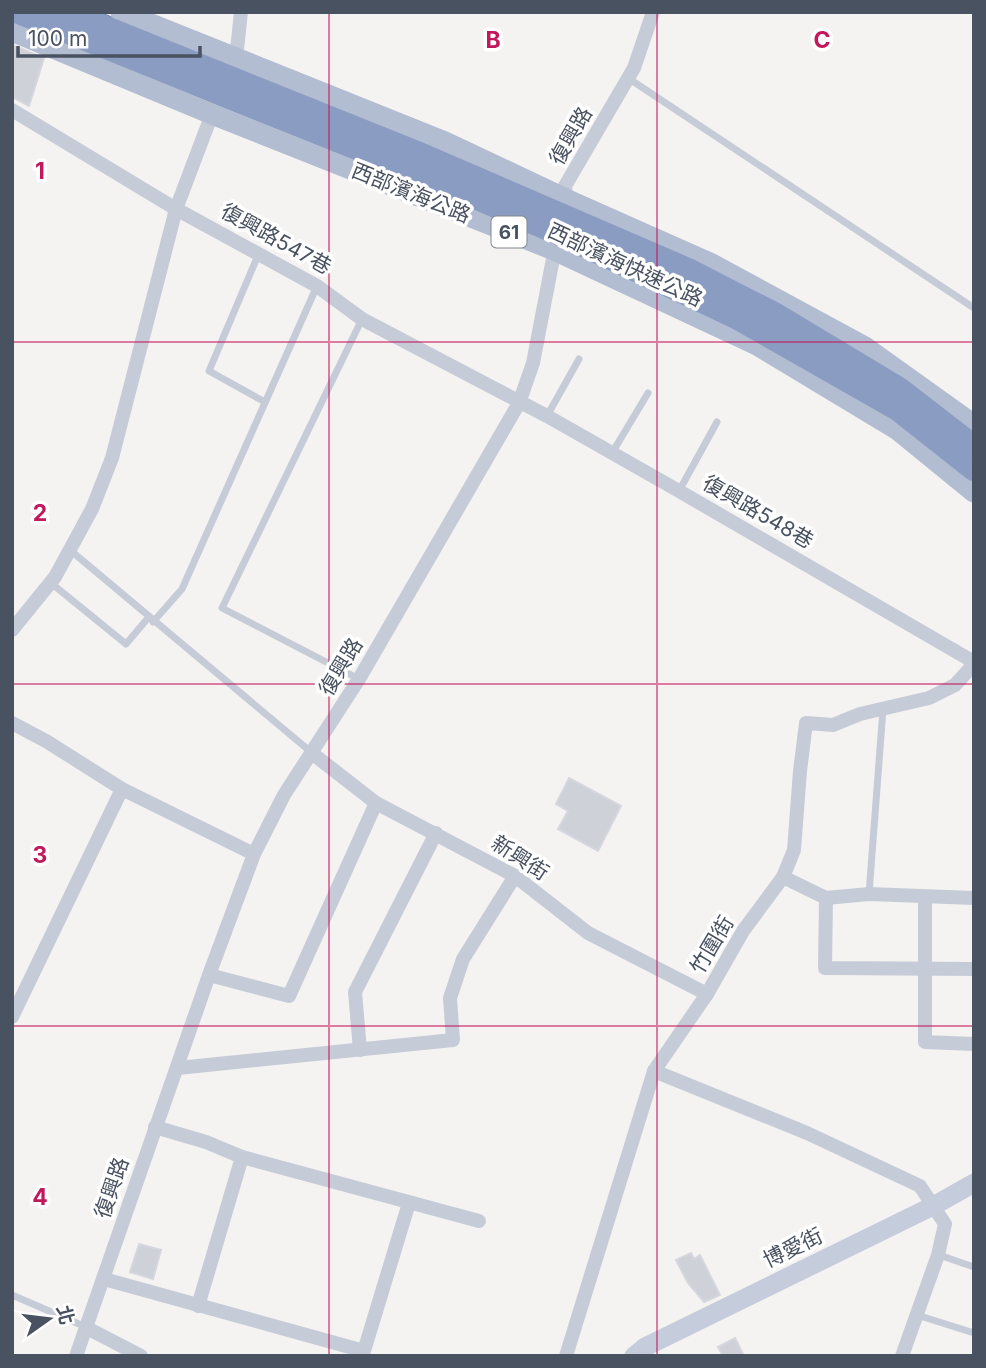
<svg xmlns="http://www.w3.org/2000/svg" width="986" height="1368" viewBox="0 0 986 1368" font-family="Inter,'Noto Sans TC',sans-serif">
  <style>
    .building { fill: #ced1d8; stroke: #d6d7de; stroke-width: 2 }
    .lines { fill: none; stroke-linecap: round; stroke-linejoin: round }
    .highway-casing { stroke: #7586ad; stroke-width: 26 }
    .lane { stroke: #c6ccd7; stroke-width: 7 }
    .street { stroke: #c6ccd7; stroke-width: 14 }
    .secondary { stroke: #c5ccdb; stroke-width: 19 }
    .primary { stroke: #b2bdd1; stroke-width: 21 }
    .highway { stroke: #8a9cc1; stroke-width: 24 }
    .grid { fill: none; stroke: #c2185b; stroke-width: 2; stroke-opacity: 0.55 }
    .labels { text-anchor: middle; stroke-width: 7; stroke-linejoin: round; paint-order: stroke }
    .shield { fill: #fff; stroke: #808690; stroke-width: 2 }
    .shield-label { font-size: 19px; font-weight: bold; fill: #495261 }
    .street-label { font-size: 21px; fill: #495261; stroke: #fff }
    .grid-label { font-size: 23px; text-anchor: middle; font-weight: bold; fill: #c2185b; stroke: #fff; stroke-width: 7; stroke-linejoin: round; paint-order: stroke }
  </style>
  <rect width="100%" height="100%" fill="#f5f3f2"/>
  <g class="building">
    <polygon points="12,45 44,58 29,106 12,97"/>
    <polygon points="569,778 621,806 598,851 558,829 568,811 556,804"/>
    <polygon points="139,1244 161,1250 153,1279 130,1272"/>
    <polygon points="691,1253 694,1259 700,1255 720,1295 704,1302 688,1283 676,1260"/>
    <polygon points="735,1338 744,1356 723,1356 718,1347"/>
  </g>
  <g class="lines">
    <defs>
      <g id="highway">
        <polyline points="19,12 422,174 558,233 738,318 898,409 974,469"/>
        <polyline points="66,12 424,156 688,270 776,315 899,389 974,447"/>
      </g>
    </defs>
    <use href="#highway" class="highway-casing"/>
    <g class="lane">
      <polyline points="628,78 974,308"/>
      <polyline points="259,253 209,371 265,402"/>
      <polyline points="547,416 579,359"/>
      <polyline points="612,453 648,393"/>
      <polyline points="679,491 717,422"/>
      <polyline points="70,550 311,752"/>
      <polyline points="51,583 126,644 148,618"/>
      <polyline points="153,622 182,589 317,286"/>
      <polyline points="359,679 222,608 362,319"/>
      <polyline points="869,894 883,709"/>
      <polyline points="939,1255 974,1267"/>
      <polyline points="12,1295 86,1327"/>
      <polyline points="917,1315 974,1333"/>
    </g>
    <g class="street">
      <polyline points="236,59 241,12"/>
      <polyline points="12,110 176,209 317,286 362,319 547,416 679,491 974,662"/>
      <polyline points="567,203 565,186 634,68 653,12"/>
      <polyline points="12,630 55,577 92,509 112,458 176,209 212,114"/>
      <polyline points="12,723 46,741 122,789 254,854"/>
      <polyline points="313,754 376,803 515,876 588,933 707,994"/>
      <polyline points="783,877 826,898 869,894 974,898"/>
      <polyline points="925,897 925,1042 974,1044"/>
      <polyline points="826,898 825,968 974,969"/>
      <polyline points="209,975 289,996 376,803"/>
      <polyline points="12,1017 122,789"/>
      <polyline points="360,1050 355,992 436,833"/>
      <polyline points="178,1068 453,1040 450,998 463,959 515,876"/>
      <polyline points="654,1071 807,1133 920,1186 945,1224 938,1255 902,1356"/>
      <polyline points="155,1127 206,1142 242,1157 479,1221"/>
      <polyline points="104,1279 364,1351 409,1203"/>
      <polyline points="198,1306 242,1157"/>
      <polyline points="87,1328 141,1356"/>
      <polyline points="76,1356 209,975 254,854 284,795 359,679 519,403 533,363 556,243"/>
      <polyline points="566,1356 654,1071 707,994 743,931 783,877 794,850 800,771 806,723 833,725 860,714 929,698 955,685 974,664"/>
    </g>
    <polyline class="secondary" points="634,1356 645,1347 935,1205 974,1183"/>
    <g class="primary">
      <polyline points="121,12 445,142 568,200 710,263 865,347 974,425"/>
      <polyline points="12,31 212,114 554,250 757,345 898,430 974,492"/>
    </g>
    <use href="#highway" class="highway"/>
  </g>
  <path class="grid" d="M329,12V1356M657,12V1356M12,342H974M12,684H974M12,1026H974"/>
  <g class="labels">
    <rect class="shield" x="491.5" y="216.5" width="35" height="31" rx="5"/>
    <g class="shield-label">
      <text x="509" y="239">61</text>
    </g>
    <g class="street-label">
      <text transform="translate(571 136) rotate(-60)" y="7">復興路</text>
      <text transform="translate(411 193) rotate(22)" y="7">西部濱海公路</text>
      <text transform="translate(276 239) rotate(29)" y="7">復興路547巷</text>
      <text transform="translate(625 265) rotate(25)" y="7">西部濱海快速公路</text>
      <text transform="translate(758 512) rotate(30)" y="7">復興路548巷</text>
      <text transform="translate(341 667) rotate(-59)" y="7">復興路</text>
      <text transform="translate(520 858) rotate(33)" y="7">新興街</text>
      <text transform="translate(712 945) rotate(-59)" y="7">竹圍街</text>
      <text transform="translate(112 1188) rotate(-71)" y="7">復興路</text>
      <text transform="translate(793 1248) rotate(-26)" y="7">博愛街</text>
    </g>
  </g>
  <g class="grid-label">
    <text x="493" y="48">B</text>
    <text x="822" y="48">C</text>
    <text x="40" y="179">1</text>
    <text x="40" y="521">2</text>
    <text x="40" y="863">3</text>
    <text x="40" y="1205">4</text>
  </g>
  <rect width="986" height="1368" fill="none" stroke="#495261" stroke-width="28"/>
  <g transform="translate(49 1319) rotate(76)" stroke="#ffffff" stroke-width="5" paint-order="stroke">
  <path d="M0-5L12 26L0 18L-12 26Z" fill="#495261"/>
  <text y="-10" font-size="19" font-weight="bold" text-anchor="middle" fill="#495261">北</text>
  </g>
  <path d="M18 46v10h182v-10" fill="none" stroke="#495261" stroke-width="3.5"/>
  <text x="28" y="46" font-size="21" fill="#495261" stroke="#ffffff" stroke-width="5" paint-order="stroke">100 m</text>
</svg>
